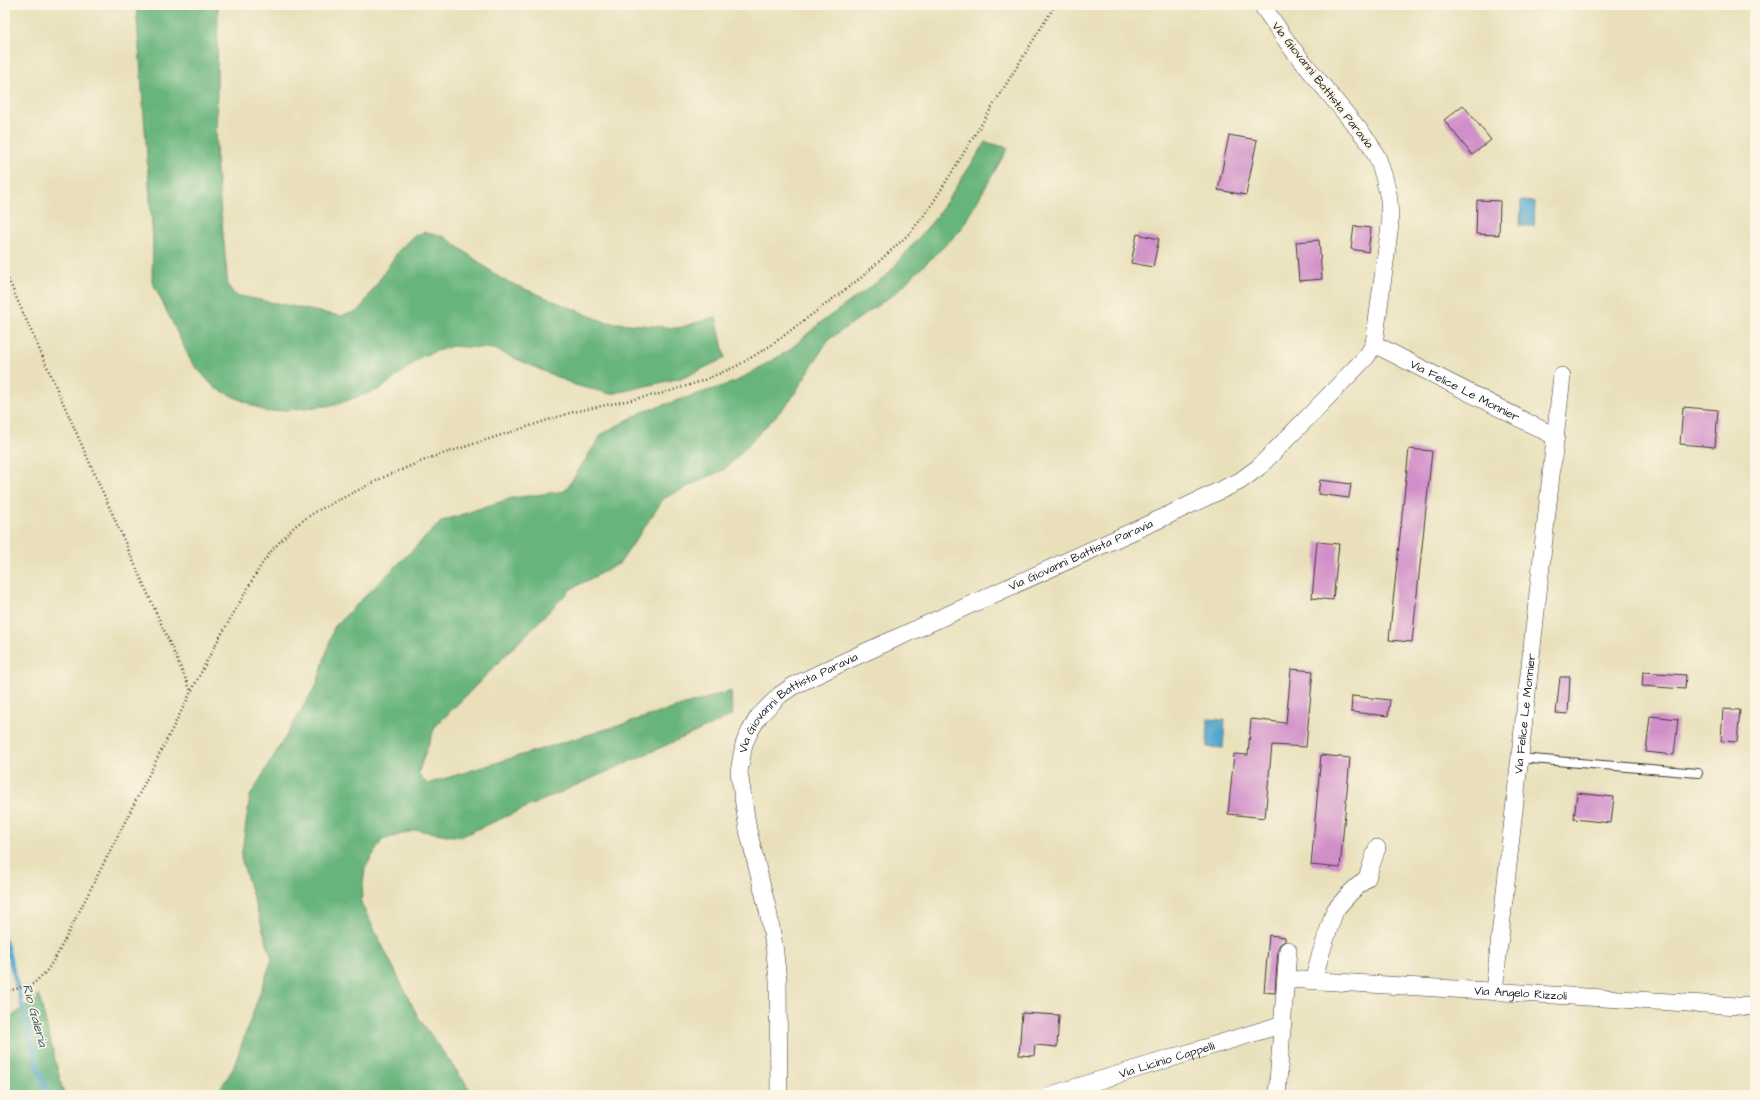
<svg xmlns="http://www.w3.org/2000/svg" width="1760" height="1100" viewBox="0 0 1760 1100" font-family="'Architects Daughter',sans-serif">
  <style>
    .forest { fill: #68b47d; stroke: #42684c }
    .water { fill: #50a6cd; stroke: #366174 }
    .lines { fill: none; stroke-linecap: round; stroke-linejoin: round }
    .stream { stroke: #50a6cd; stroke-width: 4.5 }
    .building { fill: #d18fc9 }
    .lane-casing { stroke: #3b3934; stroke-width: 10 }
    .street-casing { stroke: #3b3934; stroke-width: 18 }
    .path { stroke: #3b3934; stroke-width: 2.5; stroke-dasharray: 1 3; stroke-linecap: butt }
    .lane { stroke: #fff; stroke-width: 8 }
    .street { stroke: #fff; stroke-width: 17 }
    .labels { text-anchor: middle; stroke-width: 3.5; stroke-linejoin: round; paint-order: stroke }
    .street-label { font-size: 12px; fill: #1c1c1c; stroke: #fcf5e5 }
    .water-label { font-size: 13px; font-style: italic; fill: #335a6c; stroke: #fcf5e5 }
  </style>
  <rect width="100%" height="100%" fill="#fcf5e5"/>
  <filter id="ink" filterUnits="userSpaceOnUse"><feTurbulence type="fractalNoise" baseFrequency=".025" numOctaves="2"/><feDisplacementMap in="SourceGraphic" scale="8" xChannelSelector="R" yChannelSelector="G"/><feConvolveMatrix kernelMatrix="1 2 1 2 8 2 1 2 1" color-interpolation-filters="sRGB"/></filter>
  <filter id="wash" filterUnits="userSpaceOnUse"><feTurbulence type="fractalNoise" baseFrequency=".012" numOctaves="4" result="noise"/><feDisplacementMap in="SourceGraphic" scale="16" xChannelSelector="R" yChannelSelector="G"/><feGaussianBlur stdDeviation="0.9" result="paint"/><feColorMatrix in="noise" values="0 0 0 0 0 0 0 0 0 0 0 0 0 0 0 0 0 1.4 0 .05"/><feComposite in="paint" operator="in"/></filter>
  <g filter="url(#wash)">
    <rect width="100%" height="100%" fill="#e9e0bb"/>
    <g class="forest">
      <polygon points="136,5 218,5 216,160 228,286 235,295 340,316 359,311 399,250 412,237 424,232 445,237 503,280 605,322 678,328 716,317 725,358 685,377 611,394 575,385 494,349 452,346 422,356 382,388 335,405 267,412 215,388 192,363 152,281 153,240"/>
      <polygon points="986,142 1008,148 960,231 894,294 828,340 790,401 725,469 664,498 620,563 571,589 435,727 418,773 427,784 731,691 732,715 716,723 460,837 416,830 382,840 365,868 361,903 418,1017 474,1095 216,1095 233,1069 272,959 241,858 250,796 317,684 334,627 442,521 512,498 565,491 602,434 642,412 735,382 788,351 820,323 887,275 937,216"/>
      <polygon points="39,995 62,1088 66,1095 5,1095 5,1025 6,1021"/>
    </g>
    <g class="water">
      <polygon points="1521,201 1535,202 1534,226 1520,226"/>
      <polygon points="1208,719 1225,720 1223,748 1207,747"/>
    </g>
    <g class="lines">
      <polyline class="stream" points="5,940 40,1074 49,1095"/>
    </g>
    <g id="blocks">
      <g class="building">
        <polygon points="1463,105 1491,140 1472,155 1444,120"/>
        <polygon points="1229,135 1257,140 1246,195 1218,190"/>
        <polygon points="1477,200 1500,201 1499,235 1476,234"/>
        <polygon points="1354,226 1371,228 1368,252 1351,249"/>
        <polygon points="1137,234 1159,239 1153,267 1131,263"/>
        <polygon points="1319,240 1322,279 1299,281 1296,242"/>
        <polygon points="1683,407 1718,410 1715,447 1680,444"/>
        <polygon points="1409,449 1432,451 1412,642 1389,640"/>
        <polygon points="1320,480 1351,484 1349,498 1318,494"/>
        <polygon points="1317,542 1339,544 1333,600 1312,598"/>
        <polygon points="1291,669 1313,671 1306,747 1272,745 1265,818 1228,814 1234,754 1248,755 1251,719 1286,723"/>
        <polygon points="1643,672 1686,675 1685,689 1642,686"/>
        <polygon points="1560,677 1570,677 1568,714 1556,713"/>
        <polygon points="1352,696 1390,700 1388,716 1351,712"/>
        <polygon points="1723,709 1740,710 1737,742 1721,741"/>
        <polygon points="1650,716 1678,719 1674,755 1646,752"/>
        <polygon points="1321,755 1350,758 1340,868 1311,865"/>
        <polygon points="1577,793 1614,797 1611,823 1574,819"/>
        <polygon points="1269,935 1285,937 1285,941 1280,944 1278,949 1275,993 1264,992"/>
        <polygon points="1022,1013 1059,1015 1057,1047 1035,1045 1034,1056 1019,1055"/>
      </g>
    </g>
  </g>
  <g filter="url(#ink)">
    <use href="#blocks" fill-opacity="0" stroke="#3b3934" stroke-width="1"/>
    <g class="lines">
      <defs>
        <polyline id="lane" points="1520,758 1698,773"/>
        <g id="street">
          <path id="s1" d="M1374,344L1556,437"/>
          <path id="s2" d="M1286,979L1755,1007"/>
          <polyline points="1314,980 1319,959 1335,910 1350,893 1367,878 1377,848"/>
          <path id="s3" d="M1494,991L1562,376"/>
          <path id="s4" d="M779,1095L778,980L774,945L768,911L748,830L739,772L744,744L750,731L759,716L780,695L793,686L850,659L1160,519L1240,481L1259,467L1314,411L1367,356L1374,344L1390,225L1389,199L1384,177L1378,159L1369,142L1290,46L1262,5"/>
          <path id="s5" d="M1051,1095L1283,1024"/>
          <polyline points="1277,1095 1288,950"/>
        </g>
      </defs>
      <use href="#lane" class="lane-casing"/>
      <use href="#street" class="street-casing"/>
      <g class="path">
        <polyline points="5,272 191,691"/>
        <polyline points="5,992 33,984 46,972 57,955 213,649 260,567 273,549 295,526 315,512 386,476 430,458 573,412 664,393 702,381 737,366 770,346 862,277 911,232 931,206 1055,5"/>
      </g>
      <use href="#lane" class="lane"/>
      <use href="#street" class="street"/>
    </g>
  </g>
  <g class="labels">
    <g class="street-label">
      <text transform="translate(1323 85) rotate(52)" y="4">Via Giovanni Battista Paravia</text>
      <text dy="4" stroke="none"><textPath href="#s1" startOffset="102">Via Felice Le Monnier</textPath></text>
      <text dy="4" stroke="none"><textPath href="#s4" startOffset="749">Via Giovanni Battista Paravia</textPath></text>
      <text dy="4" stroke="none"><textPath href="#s4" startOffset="425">Via Giovanni Battista Paravia</textPath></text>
      <text dy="4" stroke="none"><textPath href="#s3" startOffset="279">Via Felice Le Monnier</textPath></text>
      <text dy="4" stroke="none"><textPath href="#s2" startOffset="235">Via Angelo Rizzoli</textPath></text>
      <text dy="4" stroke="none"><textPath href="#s5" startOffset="121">Via Licinio Cappelli</textPath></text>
    </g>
    <g class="water-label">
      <text transform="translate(36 1015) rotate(75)" y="5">Rio Galeria</text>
    </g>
  </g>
  <rect width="1760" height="1100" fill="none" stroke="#fcf5e5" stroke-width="20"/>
</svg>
